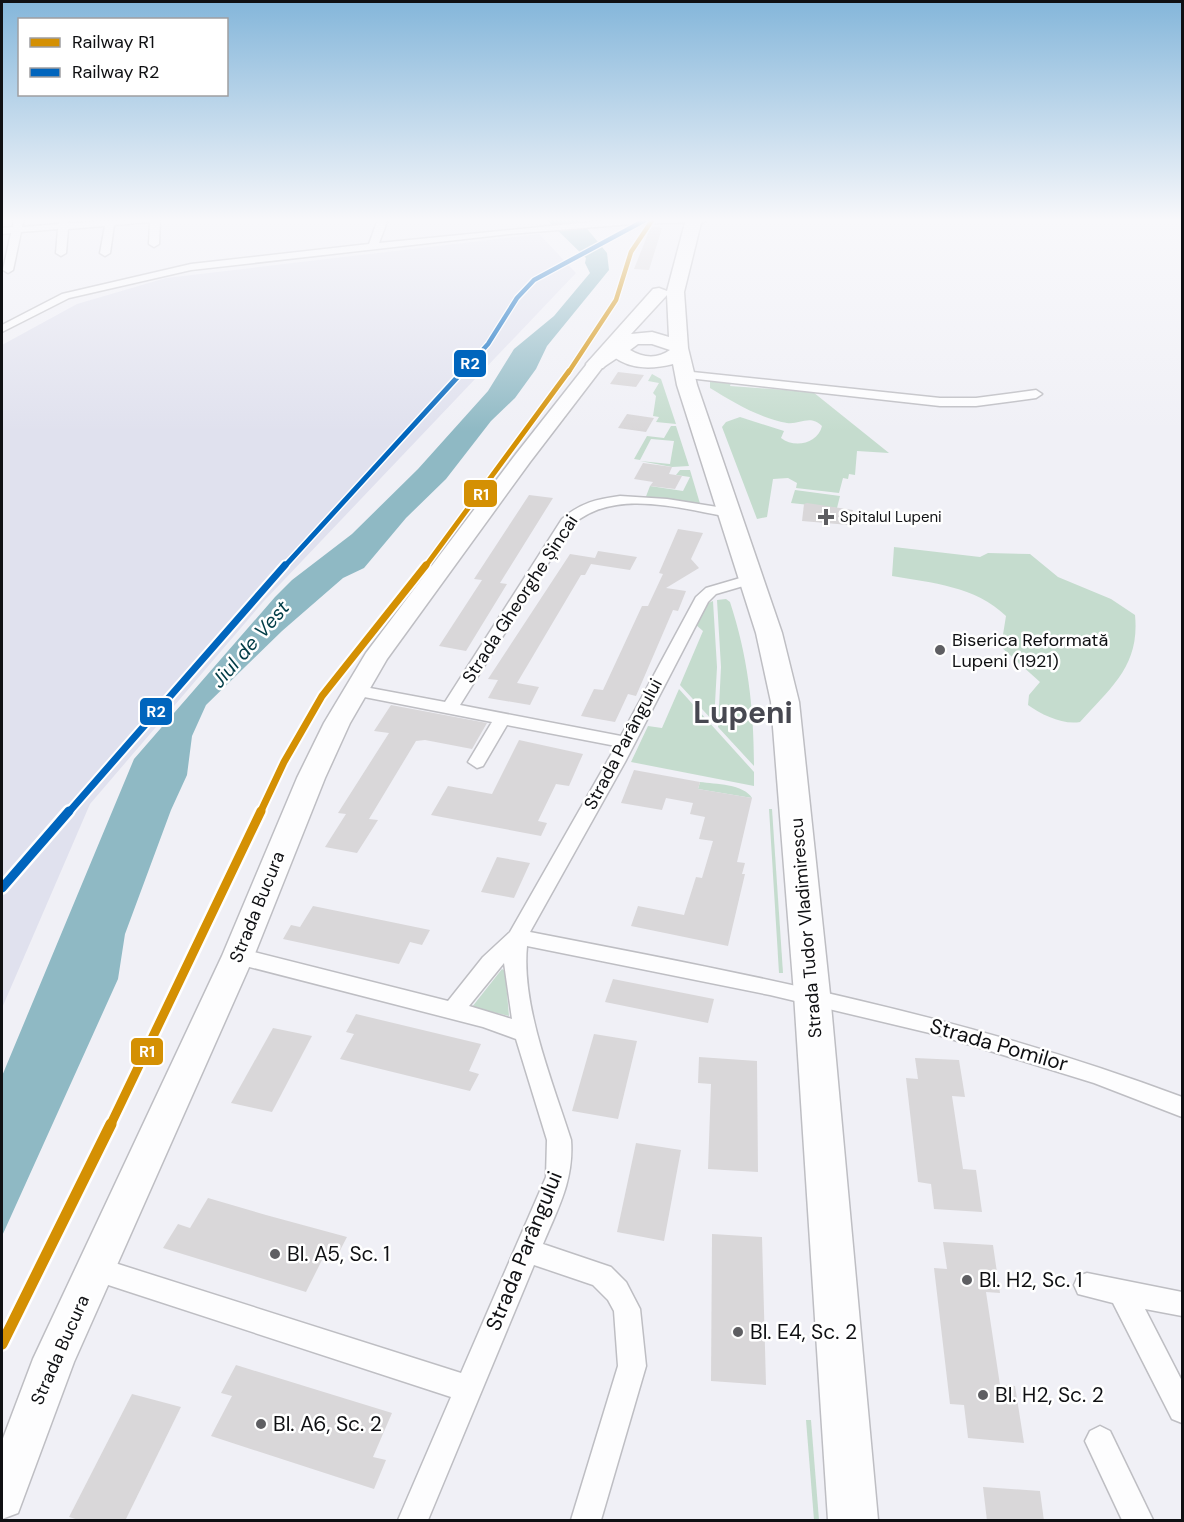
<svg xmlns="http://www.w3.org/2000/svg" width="1184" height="1522" viewBox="0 0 1184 1522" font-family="'DM Sans',sans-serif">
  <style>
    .built { fill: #e0e1ee }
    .green { fill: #c5dcce }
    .water { fill: #8fb9c4 }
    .building { fill: #d9d7d9 }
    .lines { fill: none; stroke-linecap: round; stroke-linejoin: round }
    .minor-casing { stroke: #bebec3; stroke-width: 3 }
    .secondary-casing { stroke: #bebec3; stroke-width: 3 }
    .primary-casing { stroke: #bebec3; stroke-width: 3 }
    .minor { fill: #fdfdfe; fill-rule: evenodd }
    .secondary { fill: #fdfdfe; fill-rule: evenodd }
    .primary { fill: #fdfdfe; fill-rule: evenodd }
    .rail-1-far4-casing { stroke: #fff; stroke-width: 7 }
    .rail-1-far3-casing { stroke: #fff; stroke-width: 8 }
    .rail-1-far2-casing { stroke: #fff; stroke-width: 11 }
    .rail-1-far1-casing { stroke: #fff; stroke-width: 14 }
    .rail-1-casing { stroke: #fff; stroke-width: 16 }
    .rail-2-far3-casing { stroke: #fff; stroke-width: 7 }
    .rail-2-far2-casing { stroke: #fff; stroke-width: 8 }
    .rail-2-far1-casing { stroke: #fff; stroke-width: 11 }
    .rail-2-casing { stroke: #fff; stroke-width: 14 }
    .rail-1-far4 { stroke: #d49003; stroke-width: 4.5 }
    .rail-1-far3 { stroke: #d49003; stroke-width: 5 }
    .rail-1-far2 { stroke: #d49003; stroke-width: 7 }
    .rail-1-far1 { stroke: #d49003; stroke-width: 9 }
    .rail-1 { stroke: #d49003; stroke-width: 11 }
    .rail-2-far3 { stroke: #0065bd; stroke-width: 4.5 }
    .rail-2-far2 { stroke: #0065bd; stroke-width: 5 }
    .rail-2-far1 { stroke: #0065bd; stroke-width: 7 }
    .rail-2 { stroke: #0065bd; stroke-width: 9 }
    .poi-dot { fill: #5e5e62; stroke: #fff; stroke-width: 2 }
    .labels { text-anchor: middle; stroke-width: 5; stroke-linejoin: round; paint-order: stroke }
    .far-poi-label { font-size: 15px; fill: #0f1013; stroke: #fff; text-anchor: start }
    .street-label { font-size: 18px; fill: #0f1013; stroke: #fff }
    .poi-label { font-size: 18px; fill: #0f1013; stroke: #fff; text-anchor: start }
    .water-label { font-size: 20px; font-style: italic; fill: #013c46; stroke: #fff }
    .near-street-label { font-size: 21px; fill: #0f1013; stroke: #fff }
    .near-poi-label { font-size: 21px; fill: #0f1013; stroke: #fff; text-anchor: start }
    .town-label { font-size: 30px; font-weight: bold; fill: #474851; stroke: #fff }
    .line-badge { stroke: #fff; stroke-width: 2 }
    .badge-label { font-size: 16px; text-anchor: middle; font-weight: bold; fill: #fff }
  </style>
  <rect width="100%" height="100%" fill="#f0f0f6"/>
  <polygon class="built" points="539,234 576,273 263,602 90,804 2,1008 2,345 77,304 166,278"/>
  <g class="green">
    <polygon points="652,374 661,379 676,424 656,422 659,417 653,416 656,396 653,393 659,383 648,381"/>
    <path d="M717,381L731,383L730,386L813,392L889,453L857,451L855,475L849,474L848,479L843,478L839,493L796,488L797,483L788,478L773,479L767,517L757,519L722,427L726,422L740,417L784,431L781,438C795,449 818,443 822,426C810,414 799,425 787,423C759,418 733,402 710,388V382Z"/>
    <polygon points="671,426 676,426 689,466 672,467 640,461 670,464 674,441 651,439 640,460 634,459 647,436 664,438"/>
    <polygon points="680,470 690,470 701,507 688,505 689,502 656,497 653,500 645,499 650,486 683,491 690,477 676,475"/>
    <polygon points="795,490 840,496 837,508 791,503"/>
    <path d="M894,547L980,557L988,553L1030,554L1058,577L1111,599L1135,615C1140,666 1111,687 1080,722C1063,725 1042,715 1028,705L1029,695L1040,682L1001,647L1006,616C975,586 932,583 892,576Z"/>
    <path d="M726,599L730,602C748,657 754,709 754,766L718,727L721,667L717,600Z"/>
    <polygon points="713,601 717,667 714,722 680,685 703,631 695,624 704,605"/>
    <polygon points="679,689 754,772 754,786 631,762 648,726 662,728"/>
    <path d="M700,782C715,784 744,784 752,798L698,789Z"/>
    <polygon points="769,809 772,809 783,973 779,973"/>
    <polygon points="502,969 505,971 509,1016 472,1007"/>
    <polygon points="806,1420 811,1420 819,1520 814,1520"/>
  </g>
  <polygon class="water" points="546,219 579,219 607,253 609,270 547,346 536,369 515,398 491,421 446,479 406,518 364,568 343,578 282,631 206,705 192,736 187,775 171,810 125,934 118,979 2,1236 2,1076 134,759 275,597 292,580 352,534 418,469 488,391 514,349 554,316 590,273 585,263 586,258"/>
  <g class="building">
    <polygon points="651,226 662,228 649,270 634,269"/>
    <polygon points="618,372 644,375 636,387 610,384"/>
    <polygon points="627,414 654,418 646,432 618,428"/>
    <polygon points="643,463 672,467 669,474 682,476 675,489 650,486 653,482 634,479"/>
    <polygon points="529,495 553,498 500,583 507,584 466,651 439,646 482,580 474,579"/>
    <polygon points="807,503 853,510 849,525 802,521 804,504"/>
    <polygon points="678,529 703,533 691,559 699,568 666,588 686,591 678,611 673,610 636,696 628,694 615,722 581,716 594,689 603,690 642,606 648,606 663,574 659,573"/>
    <polygon points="598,551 637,557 630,570 591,564 585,575 581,575 517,683 539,687 530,705 488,698 498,680 488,679 570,554 595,558"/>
    <polygon points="391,705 487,723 472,749 425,740 416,741 369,819 378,820 357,853 325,847 346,814 338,813 389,733 374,731"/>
    <polygon points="519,740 583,754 569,786 556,784 538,821 547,823 541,836 431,815 448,786 492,794"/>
    <polygon points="634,770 700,782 698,789 752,798 737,862 745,863 742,874 745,874 728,946 631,926 638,906 684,915 696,877 702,878 713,841 699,839 705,817 690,814 693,803 666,798 662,810 621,803"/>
    <polygon points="497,857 530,863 514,898 481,892"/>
    <polygon points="313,906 362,916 430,930 422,945 410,942 399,964 283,939 291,925 300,927"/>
    <polygon points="613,979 714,999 708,1023 605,1002"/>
    <polygon points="356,1014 481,1044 469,1071 479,1074 470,1091 340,1059 354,1034 346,1032"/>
    <polygon points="273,1028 312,1036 272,1112 231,1103"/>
    <polygon points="594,1034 637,1041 618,1119 572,1111"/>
    <polygon points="699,1057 757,1061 758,1172 708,1169 711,1084 698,1083"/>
    <polygon points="915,1058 959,1060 965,1097 952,1096 963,1169 976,1170 982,1212 934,1209 931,1184 918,1182 906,1078 918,1079"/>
    <polygon points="636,1143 681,1150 664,1241 617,1232"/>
    <polygon points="208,1198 266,1215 347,1237 335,1260 324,1256 306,1292 163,1248 178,1224 190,1228"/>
    <polygon points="712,1234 762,1237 766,1385 711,1381"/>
    <polygon points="943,1242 993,1245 1000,1293 986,1292 1000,1385 1015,1386 1024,1443 968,1438 964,1405 950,1404 934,1268 947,1269"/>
    <polygon points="236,1365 392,1413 373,1457 386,1460 374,1489 211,1436 232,1396 221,1393"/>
    <polygon points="132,1394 181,1407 125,1521 82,1521 69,1517"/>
    <polygon points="983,1487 1040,1491 1044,1521 987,1521"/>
  </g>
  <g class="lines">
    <defs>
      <g id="minor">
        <polygon points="14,219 24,219 22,227 59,224 59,219 69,219 68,223 160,219 159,244 154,247 149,244 150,222 114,225 110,253 105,256 100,253 105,226 68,229 66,253 61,256 56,253 58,229 21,232 13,270 8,273 3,270 11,233 2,234 2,228 13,227"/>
        <polygon points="378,219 388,219 379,243 620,219 708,219 704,222 632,224 509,234 191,270 69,298 2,332 2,325 62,294 191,264 369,244"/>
        <polygon points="683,371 940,398 976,398 1036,390 1042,394 1036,398 976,406 940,406 679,377 677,375"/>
        <path d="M620,496L667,499L730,509L737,513L730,517C680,509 615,487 572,525L460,705L621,736L696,597L706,588L747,576L752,574L760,579L757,582L716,594L708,602L625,762L530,932C753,975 970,1017 1182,1097V1117L1094,1083L938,1035L770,995L527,946C521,1006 553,1083 571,1140C574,1180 558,1208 543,1244L611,1267L626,1282L640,1309L646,1366L601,1520H571L618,1366L614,1311L608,1300L593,1285L534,1265L428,1520H398L451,1397L96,1281L87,1278L83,1269L87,1260L96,1257L461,1373L546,1177L547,1140L516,1039L483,1027L238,964L231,962L227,956L231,950L238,948L448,1001L483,957L510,932L616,746L507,725L483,766L477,768L468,762L492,722L354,695L346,690L354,685L445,702L562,519C580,503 597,499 620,496ZM504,963L512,1019L469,1006Z"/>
        <polygon points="1087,1273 1182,1292 1182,1316 1145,1309 1182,1381 1182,1423 1172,1419 1113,1303 1078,1294 1074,1285 1078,1276"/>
        <polygon points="1100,1426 1110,1431 1153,1520 1122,1520 1085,1441 1090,1431"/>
      </g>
      <polygon id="secondary" points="620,343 628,348 626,352 602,368 530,462 387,659 350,723 325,778 254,956 74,1362 18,1513 2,1519 2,1441 33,1359 222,956 297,778 324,723 366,653 516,454 590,360"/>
      <path id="primary" d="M686,219H702L684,292L688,348L697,385L782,633L799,702L830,994L878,1520H828L794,994L771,702L756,633L677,385L673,364C653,369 630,370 613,356L603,368H589L586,364L653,289L659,288L667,291ZM667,295L669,337L652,332L631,334ZM638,344H652L670,350C658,359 643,358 630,350Z"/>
    </defs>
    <use href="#minor" class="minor-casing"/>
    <use href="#secondary" class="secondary-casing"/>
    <use href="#primary" class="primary-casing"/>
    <use href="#minor" class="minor"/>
    <use href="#secondary" class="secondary"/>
    <use href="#primary" class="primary"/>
    <defs>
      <polyline id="rail-1-far4" points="568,373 616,300 631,252 653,219"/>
      <polyline id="rail-1-far3" points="425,567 569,371"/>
      <polyline id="rail-1-far2" points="260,813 284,762 322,696 426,565"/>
      <polyline id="rail-1-far1" points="110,1126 261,811"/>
      <polyline id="rail-1" points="2,1344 111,1124"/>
      <polyline id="rail-2-far3" points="462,373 488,344 517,298 534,280 647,219"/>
      <polyline id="rail-2-far2" points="284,567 463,371"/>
      <polyline id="rail-2-far1" points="68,813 285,565"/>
      <polyline id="rail-2" points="2,888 69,811"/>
    </defs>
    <use href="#rail-1-far4" class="rail-1-far4-casing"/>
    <use href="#rail-1-far3" class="rail-1-far3-casing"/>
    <use href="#rail-1-far2" class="rail-1-far2-casing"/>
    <use href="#rail-1-far1" class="rail-1-far1-casing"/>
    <use href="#rail-1" class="rail-1-casing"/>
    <use href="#rail-2-far3" class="rail-2-far3-casing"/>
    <use href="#rail-2-far2" class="rail-2-far2-casing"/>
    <use href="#rail-2-far1" class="rail-2-far1-casing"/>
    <use href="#rail-2" class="rail-2-casing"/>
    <use href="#rail-1-far4" class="rail-1-far4"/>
    <use href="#rail-1-far3" class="rail-1-far3"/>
    <use href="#rail-1-far2" class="rail-1-far2"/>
    <use href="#rail-1-far1" class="rail-1-far1"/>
    <use href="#rail-1" class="rail-1"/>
    <use href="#rail-2-far3" class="rail-2-far3"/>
    <use href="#rail-2-far2" class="rail-2-far2"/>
    <use href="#rail-2-far1" class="rail-2-far1"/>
    <use href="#rail-2" class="rail-2"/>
  </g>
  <linearGradient id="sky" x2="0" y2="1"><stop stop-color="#84b6da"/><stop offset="0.51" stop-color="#f8f8fb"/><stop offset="1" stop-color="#f8f8fb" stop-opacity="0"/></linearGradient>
  <rect width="1184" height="432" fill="url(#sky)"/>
  <g class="poi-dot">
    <path d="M823 508h6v6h6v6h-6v6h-6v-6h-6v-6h6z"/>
    <circle cx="940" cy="650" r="6"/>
    <circle cx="275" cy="1254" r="6"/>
    <circle cx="967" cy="1280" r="6"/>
    <circle cx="738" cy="1332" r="6"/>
    <circle cx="983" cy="1395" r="6"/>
    <circle cx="261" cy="1424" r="6"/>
  </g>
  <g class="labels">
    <g class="far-poi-label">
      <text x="840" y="522">Spitalul Lupeni</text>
    </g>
    <g class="street-label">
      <text transform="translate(520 599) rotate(-57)" y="6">Strada Gheorghe Șincai</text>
      <text transform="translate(623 744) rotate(-62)" y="6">Strada Parângului</text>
      <text transform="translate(257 907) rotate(-68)" y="6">Strada Bucura</text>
      <text transform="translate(806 928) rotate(-95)" y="6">Strada Tudor Vladimirescu</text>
      <text transform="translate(60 1350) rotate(-66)" y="6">Strada Bucura</text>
    </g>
    <g class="poi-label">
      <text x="952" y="646">Biserica Reformată<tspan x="952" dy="21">Lupeni (1921)</tspan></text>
    </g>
    <g class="water-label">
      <text transform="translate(250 644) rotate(-49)" y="7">Jiul de Vest</text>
    </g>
    <g class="near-street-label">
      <text transform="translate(999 1045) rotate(16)" y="7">Strada Pomilor</text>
      <text transform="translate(524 1251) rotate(-68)" y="7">Strada Parângului</text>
    </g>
    <g class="near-poi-label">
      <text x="287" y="1261">Bl. A5, Sc. 1</text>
      <text x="979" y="1287">Bl. H2, Sc. 1</text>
      <text x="750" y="1339">Bl. E4, Sc. 2</text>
      <text x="995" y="1402">Bl. H2, Sc. 2</text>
      <text x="273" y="1431">Bl. A6, Sc. 2</text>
    </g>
    <g class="town-label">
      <text x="743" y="723">Lupeni</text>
    </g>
  </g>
  <g class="line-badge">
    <rect x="453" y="349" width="34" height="29" rx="6" fill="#0065bd"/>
    <rect x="463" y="479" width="35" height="29" rx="6" fill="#d49003"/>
    <rect x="139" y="697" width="34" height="29" rx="6" fill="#0065bd"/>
    <rect x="130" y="1037" width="34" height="29" rx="6" fill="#d49003"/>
  </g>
  <g class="badge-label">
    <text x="470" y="369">R2</text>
    <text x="481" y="500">R1</text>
    <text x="156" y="717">R2</text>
    <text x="147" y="1057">R1</text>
  </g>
  <rect width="1184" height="1522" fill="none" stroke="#0f1013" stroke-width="6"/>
  <rect x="18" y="18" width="210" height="78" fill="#ffffff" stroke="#9f9fa1" stroke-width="1.5"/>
  <rect x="30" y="38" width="30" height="9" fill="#d49003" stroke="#9f9fa1" stroke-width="1.5"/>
  <text x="72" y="48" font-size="18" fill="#0f1013">Railway R1</text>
  <rect x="30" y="68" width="30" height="9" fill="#0065bd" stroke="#9f9fa1" stroke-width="1.5"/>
  <text x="72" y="78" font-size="18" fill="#0f1013">Railway R2</text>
</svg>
